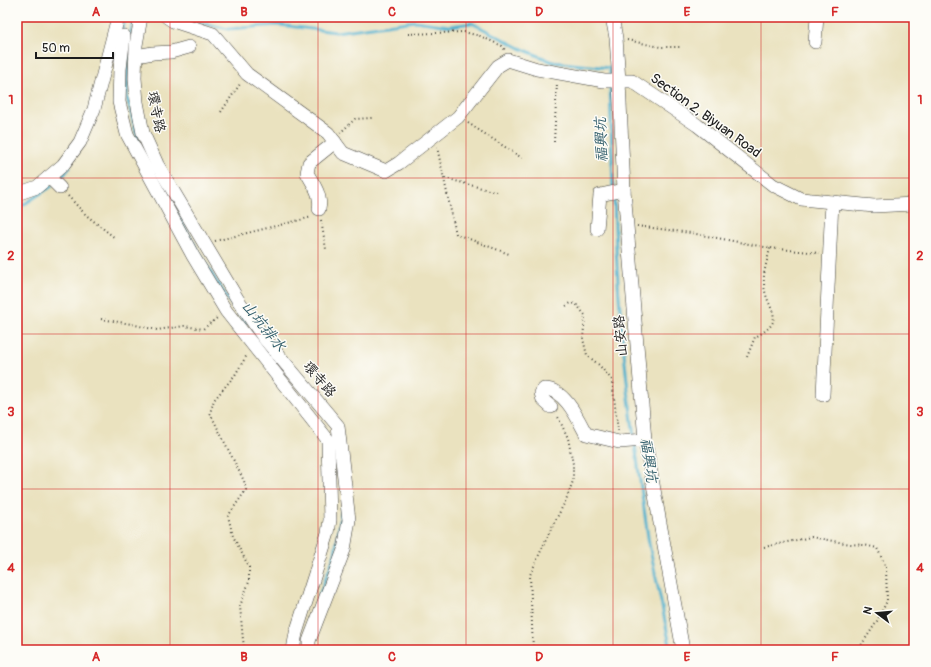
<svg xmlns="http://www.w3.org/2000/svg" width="931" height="667" viewBox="0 0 931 667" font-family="Pangolin,'LXGW WenKai TC',sans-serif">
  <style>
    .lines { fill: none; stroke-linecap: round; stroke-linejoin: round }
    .stream { stroke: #4fb1ce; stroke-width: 3 }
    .minor-casing { stroke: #3b3a34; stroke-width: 14 }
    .path { stroke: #3b3a34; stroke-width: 2; stroke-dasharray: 1 3; stroke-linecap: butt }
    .minor { stroke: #fff; stroke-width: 13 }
    .grid { fill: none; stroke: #d62828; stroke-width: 1; stroke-opacity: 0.55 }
    .labels { text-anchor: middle; stroke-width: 3; stroke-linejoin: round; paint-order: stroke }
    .street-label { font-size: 14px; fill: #1c1c1c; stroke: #fdfcf7 }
    .water-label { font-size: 15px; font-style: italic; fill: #335f6c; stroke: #fdfcf7 }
    .neatline { fill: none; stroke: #d62828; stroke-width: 1.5 }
    .grid-label { font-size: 13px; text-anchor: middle; font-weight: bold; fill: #d62828 }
  </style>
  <rect width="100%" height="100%" fill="#fdfcf7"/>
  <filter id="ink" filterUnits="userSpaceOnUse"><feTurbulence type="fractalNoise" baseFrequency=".025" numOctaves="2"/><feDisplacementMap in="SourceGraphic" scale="8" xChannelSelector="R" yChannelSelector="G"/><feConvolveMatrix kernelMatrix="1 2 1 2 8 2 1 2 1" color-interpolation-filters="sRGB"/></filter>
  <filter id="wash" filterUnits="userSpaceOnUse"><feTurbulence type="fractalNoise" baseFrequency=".012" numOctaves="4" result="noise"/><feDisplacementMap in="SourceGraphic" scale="16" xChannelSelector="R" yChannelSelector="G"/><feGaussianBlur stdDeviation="0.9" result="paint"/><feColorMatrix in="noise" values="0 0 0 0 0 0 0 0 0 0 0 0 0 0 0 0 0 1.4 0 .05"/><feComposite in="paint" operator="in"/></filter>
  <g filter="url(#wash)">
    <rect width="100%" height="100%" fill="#eae2bf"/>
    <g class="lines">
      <g class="stream">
        <polyline points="134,17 131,31 128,62 127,97 139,143"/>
        <polyline points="194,21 228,29 279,25 336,32 415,21 450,26 472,23 520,48 553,62 610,68 610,79"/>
        <polyline points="121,34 126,17"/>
        <polyline points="610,84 613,189"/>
        <polyline points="59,181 70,167"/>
        <path d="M162,185C187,231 213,282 246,323"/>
        <path d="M614,196C616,277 623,358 634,437"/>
        <polyline points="17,209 52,186"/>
        <polyline points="635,445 649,544 671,650"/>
        <polyline points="317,602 335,554 342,508"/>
      </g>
    </g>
  </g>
  <g filter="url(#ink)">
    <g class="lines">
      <defs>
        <g id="minor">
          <polyline points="141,17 136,45 135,78 137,102 143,133 157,164 238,300 264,338 338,426 349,520 344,550 309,641 309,650"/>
          <polyline points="167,17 173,21 213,34 247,74 328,133 343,153 386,171 399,163 458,117 498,66 508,60 537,69 604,81 632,81 697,125 773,185 801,199 874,206 914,204"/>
          <polyline points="612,17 616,38 619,81 624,190 645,440 683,650"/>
          <polyline points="124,36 120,69 119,102 127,134 193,256 226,311 328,440 330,520 328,533 296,633 293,650"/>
          <polyline points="815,42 817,17"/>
          <polyline points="136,56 153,53 171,52 189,47"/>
          <polyline points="49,177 60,188"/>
          <polyline points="17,194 37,187 63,165 80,142 94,109 118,17"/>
          <path d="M319,209C322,195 313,184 307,173L309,163L335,142"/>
          <polyline points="597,229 600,195 624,190"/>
          <polyline points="823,395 832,202"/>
          <path d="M551,407L543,400L541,393L544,389C564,388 578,419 586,434L619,442L645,440"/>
        </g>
      </defs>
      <use href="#minor" class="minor-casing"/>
      <g class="path">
        <polyline points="408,34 464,32 480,36 502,46 505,50"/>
        <polyline points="627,40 660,47 680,47"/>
        <polyline points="221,112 240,84"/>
        <polyline points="468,123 522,158"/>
        <polyline points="340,133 355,119 372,118"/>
        <polyline points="554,142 557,83"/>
        <polyline points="437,147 456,234 509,254"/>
        <polyline points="445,178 496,192"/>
        <polyline points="68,196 86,215 115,238"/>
        <polyline points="321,220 326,249"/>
        <polyline points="637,226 691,233 770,248 819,253"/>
        <polyline points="215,241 312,217"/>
        <polyline points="566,306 571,303 576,304 585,315 583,339 587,355 599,365 612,380 618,431"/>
        <polyline points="101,319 131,324 157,330 184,326 203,329 217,318"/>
        <path d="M747,357L755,337C791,318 764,310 764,282C763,271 768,259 770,248"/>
        <polyline points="764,547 811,537 850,544 864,545 877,548 886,567 887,601 876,623 862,644 859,650"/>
        <polyline points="245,650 243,640 240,606 249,582 249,567 233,536 228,516 246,490 244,481 210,413 214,400 235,375 247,355"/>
        <polyline points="533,650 530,575 549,533 566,500 573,481 573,464 568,438 557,415"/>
      </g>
      <use href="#minor" class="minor"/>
    </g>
  </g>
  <path class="grid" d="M170,17V650M318,17V650M466,17V650M613,17V650M761,17V650M17,178H914M17,334H914M17,489H914"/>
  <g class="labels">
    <g class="street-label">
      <text transform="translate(157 112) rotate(79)" y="5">環寺路</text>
      <text transform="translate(706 115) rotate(36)" y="5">Section 2, Biyuan Road</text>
      <text transform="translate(620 336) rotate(-95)" y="5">山安路</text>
      <text transform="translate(320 379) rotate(50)" y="5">環寺路</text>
    </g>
    <g class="water-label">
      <text transform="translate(601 140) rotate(-92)" y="5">福興坑</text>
      <text transform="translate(264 326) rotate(51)" y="5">山坑排水</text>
      <text transform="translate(649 460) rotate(82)" y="5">福興坑</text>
    </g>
  </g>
  <rect width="931" height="667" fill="none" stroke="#fdfcf7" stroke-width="44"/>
  <g transform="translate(877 613) rotate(286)" stroke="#fdfcf7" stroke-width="3" paint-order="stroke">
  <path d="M0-3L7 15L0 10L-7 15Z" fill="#1c1c1c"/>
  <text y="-6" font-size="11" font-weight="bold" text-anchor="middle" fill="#1c1c1c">N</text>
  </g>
  <path d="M36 52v6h77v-6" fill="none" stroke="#1c1c1c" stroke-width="2"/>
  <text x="42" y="52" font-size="12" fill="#1c1c1c" stroke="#fdfcf7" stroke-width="3" paint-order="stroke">50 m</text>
  <rect x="22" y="22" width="887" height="623" class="neatline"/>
  <g class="grid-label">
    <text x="96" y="16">A</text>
    <text x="244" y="16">B</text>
    <text x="392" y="16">C</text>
    <text x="539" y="16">D</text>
    <text x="687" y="16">E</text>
    <text x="835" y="16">F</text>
    <text x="11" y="104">1</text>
    <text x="920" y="104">1</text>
    <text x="11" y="260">2</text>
    <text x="920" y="260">2</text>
    <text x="11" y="416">3</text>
    <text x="920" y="416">3</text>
    <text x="11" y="572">4</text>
    <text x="920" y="572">4</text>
    <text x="96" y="661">A</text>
    <text x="244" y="661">B</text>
    <text x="392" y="661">C</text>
    <text x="539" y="661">D</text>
    <text x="687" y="661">E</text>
    <text x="835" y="661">F</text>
  </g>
</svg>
